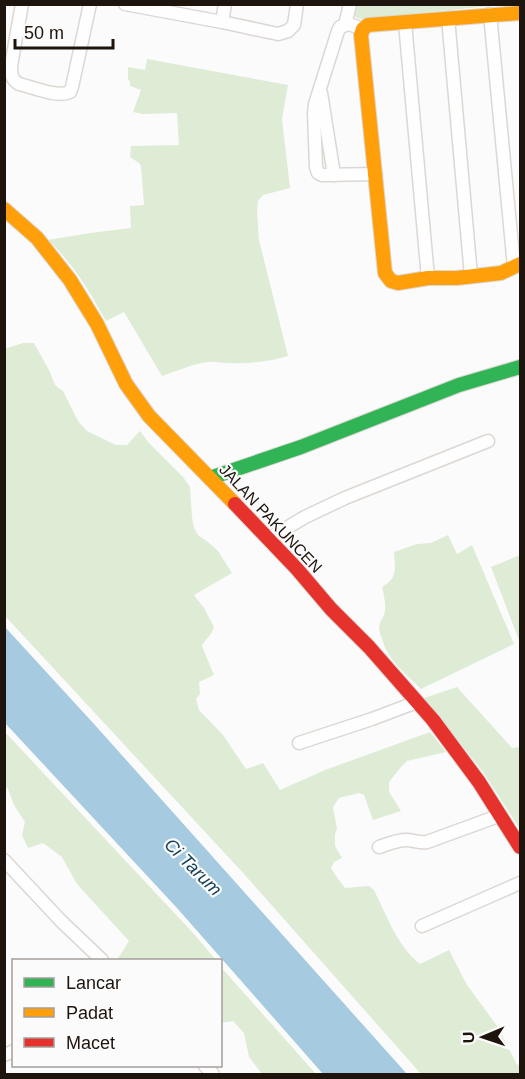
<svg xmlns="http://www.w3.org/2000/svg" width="525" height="1079" viewBox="0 0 525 1079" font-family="Arial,sans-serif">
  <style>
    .green { fill: #deecd6 }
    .water { fill: #a6cbe0 }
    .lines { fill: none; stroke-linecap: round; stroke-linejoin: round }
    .street-casing { stroke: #dcd7d3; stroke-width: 15 }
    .fast-casing { stroke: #dcd7d3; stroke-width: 16 }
    .slow-casing { stroke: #dcd7d3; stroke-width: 16 }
    .jam-casing { stroke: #dcd7d3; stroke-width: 16 }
    .street { stroke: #fefefe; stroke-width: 12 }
    .fast { stroke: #30b455; stroke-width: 14 }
    .slow { stroke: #ff9f0a; stroke-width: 14 }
    .jam { stroke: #e5322d; stroke-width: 14 }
    .labels { text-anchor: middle; stroke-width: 4.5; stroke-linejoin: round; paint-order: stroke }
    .street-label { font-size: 16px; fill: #1d140e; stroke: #fbfbfb }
    .water-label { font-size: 18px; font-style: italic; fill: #164157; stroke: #fbfbfb }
  </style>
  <rect width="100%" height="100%" fill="#fbfbfb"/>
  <g class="green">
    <polygon points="356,4 500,5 362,19 357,18 354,15"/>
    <path d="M147,59L288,85L282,119L290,188L263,195L258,201L257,211L259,240L288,356C268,362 248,364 227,363C221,363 214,361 208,362C192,364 177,371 162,376L124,312L106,321C88,289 75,266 48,240L90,233L131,228L130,206L144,205L141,166L139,163L130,157L131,146L179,145L177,113L142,114L133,112L141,90L130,86V81L128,80V67L145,70Z"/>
    <path d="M23,343H34L49,370L55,385L63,391L78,421L87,431L116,445H127L140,431L149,443L183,477L190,487L192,517L194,528L198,535L208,542L218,551L232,573L194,595L204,608L214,627C212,635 205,639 202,646L214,675L199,682L200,694L196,699L199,710L223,735L246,769L263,763L280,790L325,770L430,732L446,752L407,761L401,767L389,782V792L401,811L373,820L364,795L359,793L339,798L333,807L337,829L335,834V846L342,858L334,862L331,868L336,876L345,888L369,886L374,890C387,916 397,946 420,964L449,950L467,985L498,1027L517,1065L520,1064V1074H421L244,874L5,616L4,349Z"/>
    <path d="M448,535L457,554L472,545L514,644L421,689C407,675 389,661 383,642C382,637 379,633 379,628C379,623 382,620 384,615C387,605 384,597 382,587C398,578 395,569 394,552L417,544L431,543Z"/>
    <polygon points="520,555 520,643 491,567"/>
    <polygon points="457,687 512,748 520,747 520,829 483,772 424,698"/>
    <polygon points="4,731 194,934 216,960 117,960 129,941 77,884 62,857 43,843 28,848 22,835 25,822 14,805 8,789 5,785"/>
    <polygon points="220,966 316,1074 262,1074 249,1057 244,1033 233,1021 221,1023"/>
  </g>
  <polygon class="water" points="5,627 94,724 407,1074 323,1074 177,908 5,723"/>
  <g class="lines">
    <defs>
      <g id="street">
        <path d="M22,4L11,66C11,74 11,79 19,84C33,87 57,98 70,92L72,87L90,4"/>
        <polyline points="125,4 222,22 278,34 288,31 294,25 297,4"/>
        <polyline points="490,14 514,267"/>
        <polyline points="448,18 471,276"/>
        <polyline points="222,22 225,4"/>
        <polyline points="405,23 428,278"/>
        <polyline points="345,25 350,4"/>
        <polyline points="363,29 349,24 340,27 338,31 315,104 314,113 316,167 318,173 322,175 376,174"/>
        <polyline points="321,93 334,175"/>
        <polyline points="268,539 305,517 345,498 488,441"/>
        <polyline points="299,743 372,719 417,702"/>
        <path d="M379,847C388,844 397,840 406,840C413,840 419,843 427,842L501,815"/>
        <polyline points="4,860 62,922 102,960"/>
        <polyline points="422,926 520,883"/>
        <polyline points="4,1055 14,1051"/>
        <polyline points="205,1066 213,1074"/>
      </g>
      <polyline id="fast" points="210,478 301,447 459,385 520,367"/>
      <g id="slow">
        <polyline points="520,13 368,25 363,29 361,35 385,273 391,281 398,283 428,278 457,278 501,273 520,264"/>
        <polyline points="4,209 37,238 70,280 97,324 126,384 149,416 235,504"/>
      </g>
      <polyline id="jam" points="235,504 297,569 331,609 369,647 433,720 479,782 520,847"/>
    </defs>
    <use href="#street" class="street-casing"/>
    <use href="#fast" class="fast-casing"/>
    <use href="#slow" class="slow-casing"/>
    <use href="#jam" class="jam-casing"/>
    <use href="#street" class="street"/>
    <use href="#fast" class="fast"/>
    <use href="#slow" class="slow"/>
    <use href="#jam" class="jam"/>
  </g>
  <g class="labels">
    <g class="street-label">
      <text transform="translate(271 518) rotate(47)" y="6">JALAN PAKUNCEN</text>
    </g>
    <g class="water-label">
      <text transform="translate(193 867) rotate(45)" y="6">Ci Tarum</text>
    </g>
  </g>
  <rect width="525" height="1079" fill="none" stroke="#1d140e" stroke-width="12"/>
  <rect x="12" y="959" width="210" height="108" fill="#fbfbfb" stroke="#a29f9c" stroke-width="1.5"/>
  <rect x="24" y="978" width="30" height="9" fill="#30b455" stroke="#a29f9c" stroke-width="1.5"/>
  <text x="66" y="989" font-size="18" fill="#1d140e">Lancar</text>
  <rect x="24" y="1008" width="30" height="9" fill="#ff9f0a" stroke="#a29f9c" stroke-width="1.5"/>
  <text x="66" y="1019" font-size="18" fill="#1d140e">Padat</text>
  <rect x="24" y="1038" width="30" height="9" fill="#e5322d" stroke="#a29f9c" stroke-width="1.5"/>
  <text x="66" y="1049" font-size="18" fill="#1d140e">Macet</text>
  <g transform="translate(483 1037) rotate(268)" stroke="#fbfbfb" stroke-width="4.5" paint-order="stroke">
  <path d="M0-4.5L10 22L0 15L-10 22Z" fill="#1d140e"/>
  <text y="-9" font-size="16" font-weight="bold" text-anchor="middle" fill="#1d140e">U</text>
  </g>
  <path d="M15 39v9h98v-9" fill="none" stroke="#1d140e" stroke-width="3"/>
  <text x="24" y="39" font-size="18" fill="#1d140e" stroke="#fbfbfb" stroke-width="4.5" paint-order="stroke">50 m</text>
</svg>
